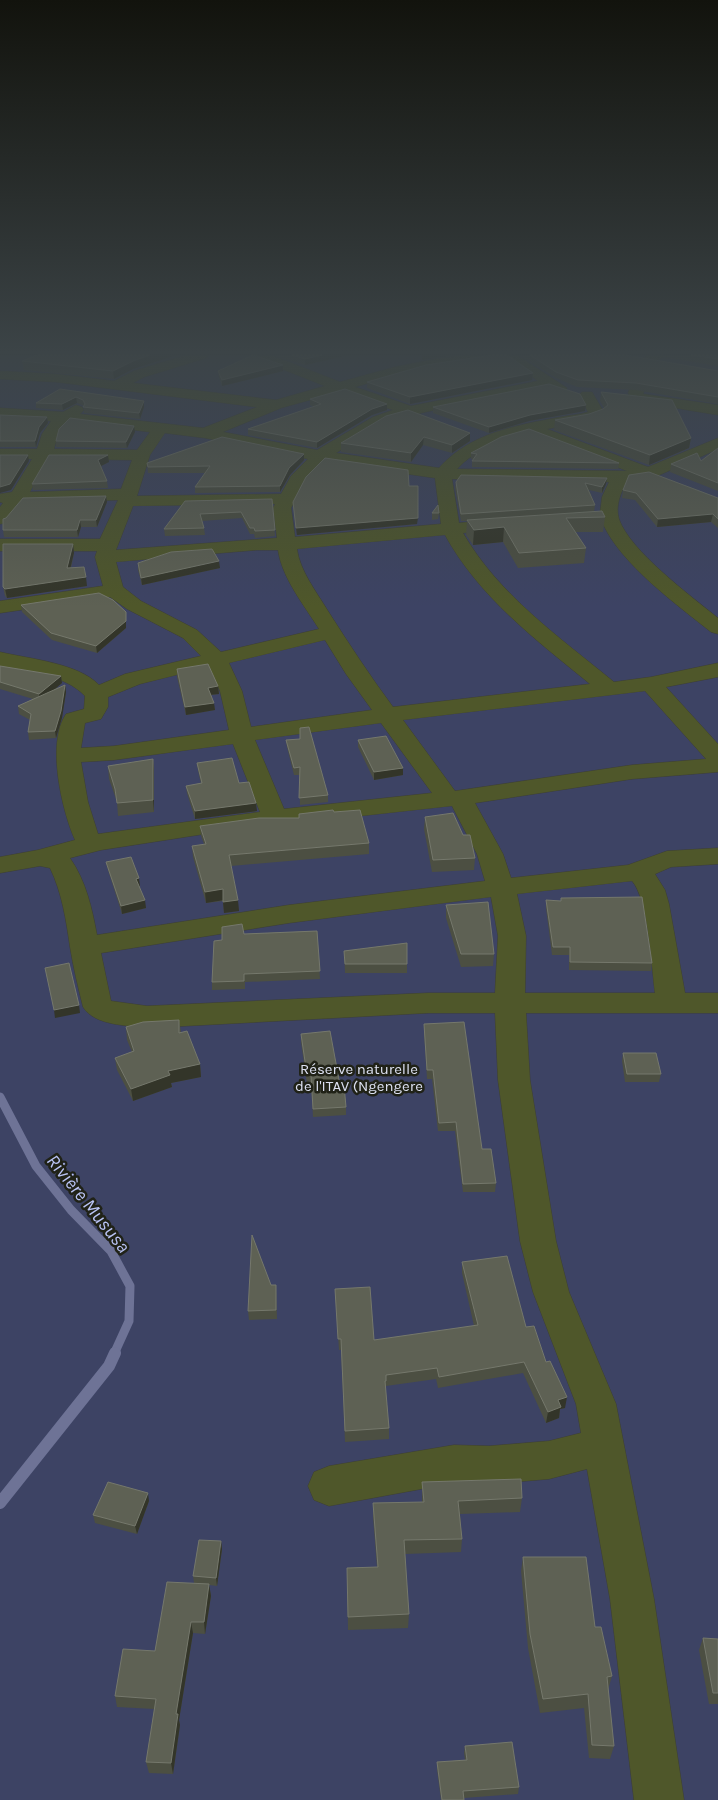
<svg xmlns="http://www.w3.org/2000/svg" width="718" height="1800" viewBox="0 0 718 1800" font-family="Karla,sans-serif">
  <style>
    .green { fill: #3d4364 }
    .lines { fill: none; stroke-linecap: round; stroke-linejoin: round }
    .stream-far1 { stroke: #6e7396; stroke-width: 9 }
    .stream { stroke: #6e7396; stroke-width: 12 }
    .minor-casing { stroke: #3e4035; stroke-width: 1 }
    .minor { fill: #4f572a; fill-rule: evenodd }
    .wall { fill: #4c4f42 }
    .shaded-wall { fill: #333529 }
    .building { fill: #5e6154; stroke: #75786c }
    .labels { text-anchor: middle; stroke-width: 5; stroke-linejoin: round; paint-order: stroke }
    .park-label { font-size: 15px; fill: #dde1f2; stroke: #202217 }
    .near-water-label { font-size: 19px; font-style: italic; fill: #b9c3f5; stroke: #202217 }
  </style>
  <rect width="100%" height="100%" fill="#202217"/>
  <rect class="green" x="0" y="355" width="718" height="1445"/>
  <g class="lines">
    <polyline class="stream-far1" points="0,1097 36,1166 71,1210 111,1251 130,1286 129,1321 114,1354"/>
    <polyline class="stream" points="0,1503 109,1366 115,1353"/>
    <defs>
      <g id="minor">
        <path d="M187,355H208L206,358L144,377L133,383L276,400L325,386L254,358L252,355H271L340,382L395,367L435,359L465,355H500L498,358L493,359L397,375L355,387L411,406L538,381L501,355H517L567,388L564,391L559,393L548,388L453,406L421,413L414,417H403L385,423L336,453L439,468C470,433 517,425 561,417C570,415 579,415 588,412L579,395L582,392H592L605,414C598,424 560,426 547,429L648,467L718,438V449L655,477L627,481C621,492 615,506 619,519C630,551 691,596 718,618V634L711,632C677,605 621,564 603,524L567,527L561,525L558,521L561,517L600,513L602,497L609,482L452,479L459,523L504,518L511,520L513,524L511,528L504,530L463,533C499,595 559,637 614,682L651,677L718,663V677L666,687L718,744V772L632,779L475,803L503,854L511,878L628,865L667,851L718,848V864L671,867L655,874L665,890L669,904L685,993H718V1013H526L530,1080L556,1241L569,1292L616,1404L654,1599L684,1800H634L610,1599L587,1469L549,1479L489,1484L454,1483L329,1506L314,1500L308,1486L314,1472L329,1466L454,1445L489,1446L549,1441L581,1433L576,1404L533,1292L520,1241L498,1080L495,1013H428L147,1028C127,1025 95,1026 83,1007C78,987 73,966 70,947C66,920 62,893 50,868L40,866L0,873V857L38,850L75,840C62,811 46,743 66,714L84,709L85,696C64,674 28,672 0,666V652C30,659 78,663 99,685L125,674L201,656L183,638L127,609L110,597L0,613V601L103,586L95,557L97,551H0V539H100L118,500L23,503L6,523L0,524V507L3,503L0,502V494L12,492L32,459H0V449H37L42,434L51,421L0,418V408L63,412L76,405L82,407L84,410L80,414L203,428L257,407L56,382L0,379V371L56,374L114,381L134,371ZM339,392L393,410L373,417L317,450L223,432L281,408ZM70,422L150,432L137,450L54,449L58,434ZM165,433L205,438L308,459L291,476L281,494L137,496L150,455ZM529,433L627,471L457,469C475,449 503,439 529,433ZM49,459L132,460L121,489L30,492ZM324,462L435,478L441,524L295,537L291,508L305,482ZM275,504L273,508L277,538L116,550L133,506ZM445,535C479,597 536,640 590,684L393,707C370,676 349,644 328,611C316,591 300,571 297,549ZM257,550H278C282,578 304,605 319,629L221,652L197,630L141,601L123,587L116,562ZM325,640L346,674L372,710L251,727L242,691L229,663ZM209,667L220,691L229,730L114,746L81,748L85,723L101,719L108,707V697L140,684ZM645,691L706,759L632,765L455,791L403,720ZM381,723L432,793L284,809L255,740ZM233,744L260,812L98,834L88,802L81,762L114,760ZM452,806L477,854L485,881L289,905L97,935C92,908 86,881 70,858L101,850L224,831ZM632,881C648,898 652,969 655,993H525L526,936L517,894ZM491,897L498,936L495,993H428L147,1006L111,1001L101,953L289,923Z"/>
        <polygon points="648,355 665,355 655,362 643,394 718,405 718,415 633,401 628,393 642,360"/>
      </g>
    </defs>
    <use href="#minor" class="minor-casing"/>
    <use href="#minor" class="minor"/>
  </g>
  <g class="wall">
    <polygon points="272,355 349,355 305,365"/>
    <polygon points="519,355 626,355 718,371 718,404 635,390 577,387 556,378"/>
    <polygon points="651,355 718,355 718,366"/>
    <polygon points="166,358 133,369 114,379 24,370 22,361"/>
    <polygon points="283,365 283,371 222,386 219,377 218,371"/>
    <polygon points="533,373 532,380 410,404 367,388 367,382"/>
    <polygon points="60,389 144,407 140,419 84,413 84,406 77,403 63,410 36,408 36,403"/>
    <polygon points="601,392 691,438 689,448 649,465 554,430 555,420 589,414 603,409 604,408 600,401"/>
    <polygon points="310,399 387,404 387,410 372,415 317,448 248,435 248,429 314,407 310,405"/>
    <polygon points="586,405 585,411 529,421 489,433 433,413 433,407"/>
    <polygon points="0,415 47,417 48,423 40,433 36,447 0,447"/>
    <polygon points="386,416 470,441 452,453 423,445 411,462 341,452 341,443"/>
    <polygon points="135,432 127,448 56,447 56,441"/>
    <polygon points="718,448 718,491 670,472 671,464 701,461"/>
    <polygon points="471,453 619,463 618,469 472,467 472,461 473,459 471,459"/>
    <polygon points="304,460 290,475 280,492 195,493 195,487 205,473 148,473 147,463"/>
    <polygon points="109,462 101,466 107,481 108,488 33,490 32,484"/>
    <polygon points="607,478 606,484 602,493 589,490 595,505 594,512 605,517 603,532 576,532 586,548 584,563 518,568 503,542 473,545 466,535 467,521 461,521 455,488 456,482"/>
    <polygon points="409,486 417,524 297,535 293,502"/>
    <polygon points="623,490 718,498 718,528 711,522 657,527 635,500 622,498"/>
    <polygon points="106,496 107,502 97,527 81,527 78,537 4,537 3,530"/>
    <polygon points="272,499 275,536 255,538 254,534 250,534 242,518 202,521 204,528 205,535 165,536 164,529 185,501"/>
    <polygon points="432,513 439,513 438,519 432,520"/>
    <polygon points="73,544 74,553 71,568 87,586 7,598 5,596 3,587"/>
    <polygon points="138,563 220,568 142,585 138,570"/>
    <polygon points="21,605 126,612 126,628 97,653 52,640 22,612"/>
    <polygon points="0,666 61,676 62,683 54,690 65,685 66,692 62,718 56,738 29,740 28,732 30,720 19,714 18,706 33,699 0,689"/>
    <polygon points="177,669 218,686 219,694 211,695 215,710 186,715 177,677"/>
    <polygon points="286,740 328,795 328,802 300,805 299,775 294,775 287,747"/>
    <polygon points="358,740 403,768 403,775 374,780 358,747"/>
    <polygon points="153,759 154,771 154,812 118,816 117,802 109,779 108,766"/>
    <polygon points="197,763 239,783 257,811 195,819 187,793 186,786 201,784 198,770"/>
    <polygon points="334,812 369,843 369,854 231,866 239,911 224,913 223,901 206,903 193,857 192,846 204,844 201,836 200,826 299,818"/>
    <polygon points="425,817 463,835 475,858 474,870 432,872 424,829"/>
    <polygon points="106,862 140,886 139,887 146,908 122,914 108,870"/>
    <polygon points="561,898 652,963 651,971 569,970 569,955 552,955 546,908 546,900 561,901"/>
    <polygon points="446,905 494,954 493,966 461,967 446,918"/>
    <polygon points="317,931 320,979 245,982 245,989 212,990 212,982 222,940 244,934"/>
    <polygon points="407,943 407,973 345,973 344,951"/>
    <polygon points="179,1020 181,1032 200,1064 201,1077 171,1083 172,1087 133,1101 117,1070 115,1058 132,1052 127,1040 126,1027"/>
    <polygon points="424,1024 482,1149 496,1183 495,1192 463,1192 455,1131 438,1131 432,1079 427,1079 424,1032"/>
    <polygon points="301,1034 340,1085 346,1107 346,1115 313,1117 311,1083 307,1084 301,1042"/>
    <polygon points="623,1053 661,1074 659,1082 625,1082 622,1061"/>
    <polygon points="462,1262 526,1327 546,1362 565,1408 560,1409 559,1418 546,1423 523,1373 438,1388 436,1379 386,1386 386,1392 389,1428 389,1439 345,1442 341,1350 339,1350 335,1289 374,1340 474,1326 462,1273"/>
    <polygon points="276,1285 277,1319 249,1320 248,1311"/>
    <polygon points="422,1482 522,1498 520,1512 460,1514 462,1539 461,1552 405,1554 409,1614 408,1628 348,1630 347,1568 377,1567 373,1517 373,1503 422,1502"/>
    <polygon points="149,1501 137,1534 95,1523 93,1515"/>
    <polygon points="221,1541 222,1549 217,1586 209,1585 211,1596 205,1634 193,1633 179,1720 180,1725 173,1774 149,1773 146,1762 154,1709 117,1707 115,1696 155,1651 194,1583 193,1576"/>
    <polygon points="523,1557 595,1627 612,1676 608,1690 614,1746 610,1759 589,1758 584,1708 540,1713 528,1648 521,1571"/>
    <polygon points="703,1638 718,1639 718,1704 709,1704 699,1650"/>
    <polygon points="465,1746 519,1787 518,1794 464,1798 464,1800 441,1800 437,1769 437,1762 465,1760 464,1753"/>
  </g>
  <g class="shaded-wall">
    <polygon points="150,355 177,355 133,369 114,379 113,371 133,361"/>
    <polygon points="322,355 349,355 305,365 305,359"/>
    <polygon points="422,355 455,355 422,360"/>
    <polygon points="283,365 283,371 222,386 222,380"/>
    <polygon points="533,373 532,380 410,404 410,397"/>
    <polygon points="76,397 77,403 63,410 62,404"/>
    <polygon points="144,401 144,407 140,419 139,413"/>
    <polygon points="387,404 387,410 372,415 317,448 317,442 372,409"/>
    <polygon points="586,405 585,411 529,421 489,433 489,427 530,415"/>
    <polygon points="47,417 48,423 40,433 36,447 35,441 39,427"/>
    <polygon points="134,426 135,432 127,448 126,442"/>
    <polygon points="470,433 470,441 452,453 452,445"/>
    <polygon points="424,437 423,445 411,462 411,453"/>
    <polygon points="691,438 689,448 649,465 650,455"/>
    <polygon points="304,454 304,460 290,475 280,492 280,486 289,468"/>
    <polygon points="28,455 29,461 11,490 0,493 0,487"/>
    <polygon points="108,455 109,462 99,467 98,460"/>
    <polygon points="607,478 606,484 602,493 602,487"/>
    <polygon points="106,496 107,502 97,527 96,520"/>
    <polygon points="713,514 711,522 657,527 658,519"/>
    <polygon points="418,518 417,524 297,535 296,528"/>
    <polygon points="80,520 81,527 78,537 77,530"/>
    <polygon points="504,527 503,542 473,545 474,530"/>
    <polygon points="73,544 74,553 68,578 67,568"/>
    <polygon points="219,561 220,568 142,585 141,578"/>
    <polygon points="86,577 87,586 7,598 5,589"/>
    <polygon points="126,612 126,628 97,653 96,646"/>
    <polygon points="61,676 62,683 40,702 39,694"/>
    <polygon points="65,685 66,692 62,718 56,738 55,731"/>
    <polygon points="218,686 219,694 208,695 208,688"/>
    <polygon points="214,703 215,710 186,715 185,707"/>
    <polygon points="153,759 154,771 154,812 153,800"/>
    <polygon points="403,768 403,775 374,780 374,772"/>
    <polygon points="256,803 257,811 195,819 195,811"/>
    <polygon points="139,878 140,886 137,887 136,879"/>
    <polygon points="223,889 224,900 206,903 205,892"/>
    <polygon points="145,900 146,908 122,914 121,906"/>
    <polygon points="238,900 239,911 224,913 223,902"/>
    <polygon points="79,1005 80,1013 55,1018 54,1010"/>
    <polygon points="200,1064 201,1077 171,1083 172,1087 133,1101 131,1089 168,1071"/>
    <polygon points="567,1397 565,1408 560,1409 559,1418 546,1423 548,1412 558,1400"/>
    <polygon points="148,1493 149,1501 137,1534 135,1526"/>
    <polygon points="221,1541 222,1549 217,1586 216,1578"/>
    <polygon points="209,1584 211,1596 205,1634 204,1622"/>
    <polygon points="191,1622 193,1633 179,1720 180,1725 173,1774 171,1763 176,1714"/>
  </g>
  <g class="building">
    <polygon points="37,355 150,355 133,361 113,371 22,361"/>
    <polygon points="253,355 283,365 222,380 218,371"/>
    <polygon points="292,355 322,355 305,359"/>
    <polygon points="492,355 507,355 533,373 410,397 367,382 426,365"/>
    <polygon points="530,355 626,355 718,371 718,397 636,383 578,380 556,372"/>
    <polygon points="691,355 718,355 718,359"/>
    <polygon points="549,384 580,394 586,405 530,415 489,427 433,407"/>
    <polygon points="60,389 144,401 139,413 83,407 85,404 83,400 76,397 62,404 36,403"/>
    <polygon points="345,389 387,404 372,409 317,442 248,429 321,404 310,399"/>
    <polygon points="601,392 672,400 691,438 650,455 555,420 589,414 603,409 608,405"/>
    <polygon points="408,410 470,433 452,445 424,437 411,453 341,443 386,416"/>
    <polygon points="0,415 47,417 39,427 35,441 0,441"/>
    <polygon points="70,418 134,426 126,442 56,441 59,429"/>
    <polygon points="529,429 619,463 472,461 477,454 471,453 501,437"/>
    <polygon points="222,437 304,454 289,468 280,486 195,487 210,466 148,467 147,463"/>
    <polygon points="718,448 718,483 671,464 697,453 701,461"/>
    <polygon points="0,455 28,455 10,484 0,487"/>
    <polygon points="49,455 108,455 98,460 107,481 32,484"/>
    <polygon points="325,458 408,470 409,486 418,486 418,518 296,528 293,502 306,477"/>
    <polygon points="649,472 718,498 718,519 713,514 658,519 636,493 623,490 629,475"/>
    <polygon points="461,475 607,478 602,487 585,483 595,505 461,514 456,482"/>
    <polygon points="106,496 96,520 80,520 77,530 3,530 3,519 6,518 23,498"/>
    <polygon points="272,499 275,530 255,531 254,528 250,528 241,512 200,514 204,528 164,529 185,501"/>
    <polygon points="438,505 439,513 432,513"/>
    <polygon points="602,511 605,517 566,518 586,548 519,553 504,527 474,530 467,520"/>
    <polygon points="3,544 73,544 67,568 84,567 86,577 5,589 3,587"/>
    <polygon points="212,549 219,561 141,578 138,563 171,552"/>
    <polygon points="99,593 113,600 126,612 126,621 96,646 51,633 21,605"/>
    <polygon points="208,664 218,686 208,688 214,703 185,707 177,669"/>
    <polygon points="0,666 61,676 39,694 0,682"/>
    <polygon points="65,685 61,711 55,731 28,732 31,714 18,706"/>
    <polygon points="309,727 328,795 299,798 300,767 294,768 286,740 300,739 300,728"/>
    <polygon points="386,736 403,768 374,772 358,740"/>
    <polygon points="232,758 239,783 249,782 256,803 195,811 186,786 202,783 197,763"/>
    <polygon points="153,759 153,800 117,803 115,789 108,766"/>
    <polygon points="333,810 334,812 360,810 369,843 229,855 238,900 223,902 223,889 205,892 192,846 206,844 200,826 259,818 299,818 299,814"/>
    <polygon points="453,813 463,835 470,835 475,858 433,860 425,817"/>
    <polygon points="131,857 139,878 136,879 145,900 121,906 106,862"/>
    <polygon points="642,897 652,963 570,962 570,947 553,947 546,900 561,901 561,898"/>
    <polygon points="488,902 494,954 461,954 446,905"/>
    <polygon points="242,924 244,934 317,931 320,971 244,974 244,981 212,982 214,941 222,940 222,927"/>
    <polygon points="407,943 407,964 345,964 344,951"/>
    <polygon points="69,963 79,1005 54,1010 45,968"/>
    <polygon points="179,1020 179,1033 187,1031 200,1064 168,1071 170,1075 131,1089 115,1058 134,1051 126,1027 143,1022"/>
    <polygon points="464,1022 482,1149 491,1149 496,1183 463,1184 456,1122 439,1123 433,1070 427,1070 424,1024"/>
    <polygon points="330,1031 340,1085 344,1085 346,1107 313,1109 311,1075 307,1075 301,1034"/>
    <polygon points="623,1053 656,1053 661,1074 627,1074"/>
    <polygon points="252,1235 271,1285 276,1285 276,1310 248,1311"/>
    <polygon points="507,1256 526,1327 534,1326 546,1362 550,1361 567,1397 558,1400 561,1407 548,1412 524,1362 439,1377 437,1368 386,1375 386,1381 385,1381 389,1428 345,1431 341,1339 338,1339 335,1289 370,1287 374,1340 478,1325 462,1262"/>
    <polygon points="521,1479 522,1498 458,1501 462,1539 404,1540 409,1614 348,1617 347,1568 378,1567 373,1503 424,1502 422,1482"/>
    <polygon points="108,1482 148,1493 135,1526 93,1515"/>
    <polygon points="199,1540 221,1541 216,1578 193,1576"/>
    <polygon points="523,1557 586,1557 595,1627 601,1627 612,1676 607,1677 614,1746 592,1745 588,1694 543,1699 530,1634"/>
    <polygon points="167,1582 209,1584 204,1622 191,1622 176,1714 178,1714 171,1763 146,1762 156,1699 115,1696 123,1649 155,1651"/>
    <polygon points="703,1638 718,1639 718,1693 713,1693"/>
    <polygon points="512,1742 519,1787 463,1791 464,1800 442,1800 437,1762 467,1760 465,1746"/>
  </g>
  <linearGradient id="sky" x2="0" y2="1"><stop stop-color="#12130d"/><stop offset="0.58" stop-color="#3c4447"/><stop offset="1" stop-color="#3c4447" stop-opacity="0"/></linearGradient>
  <rect width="718" height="607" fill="url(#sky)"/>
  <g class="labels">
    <g class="park-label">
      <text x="359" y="1074">Réserve naturelle<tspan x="359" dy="17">de l'ITAV (Ngengere</tspan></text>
    </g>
    <g class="near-water-label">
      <text transform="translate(89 1203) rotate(51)" y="7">Rivière Mususa</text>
    </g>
  </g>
</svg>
